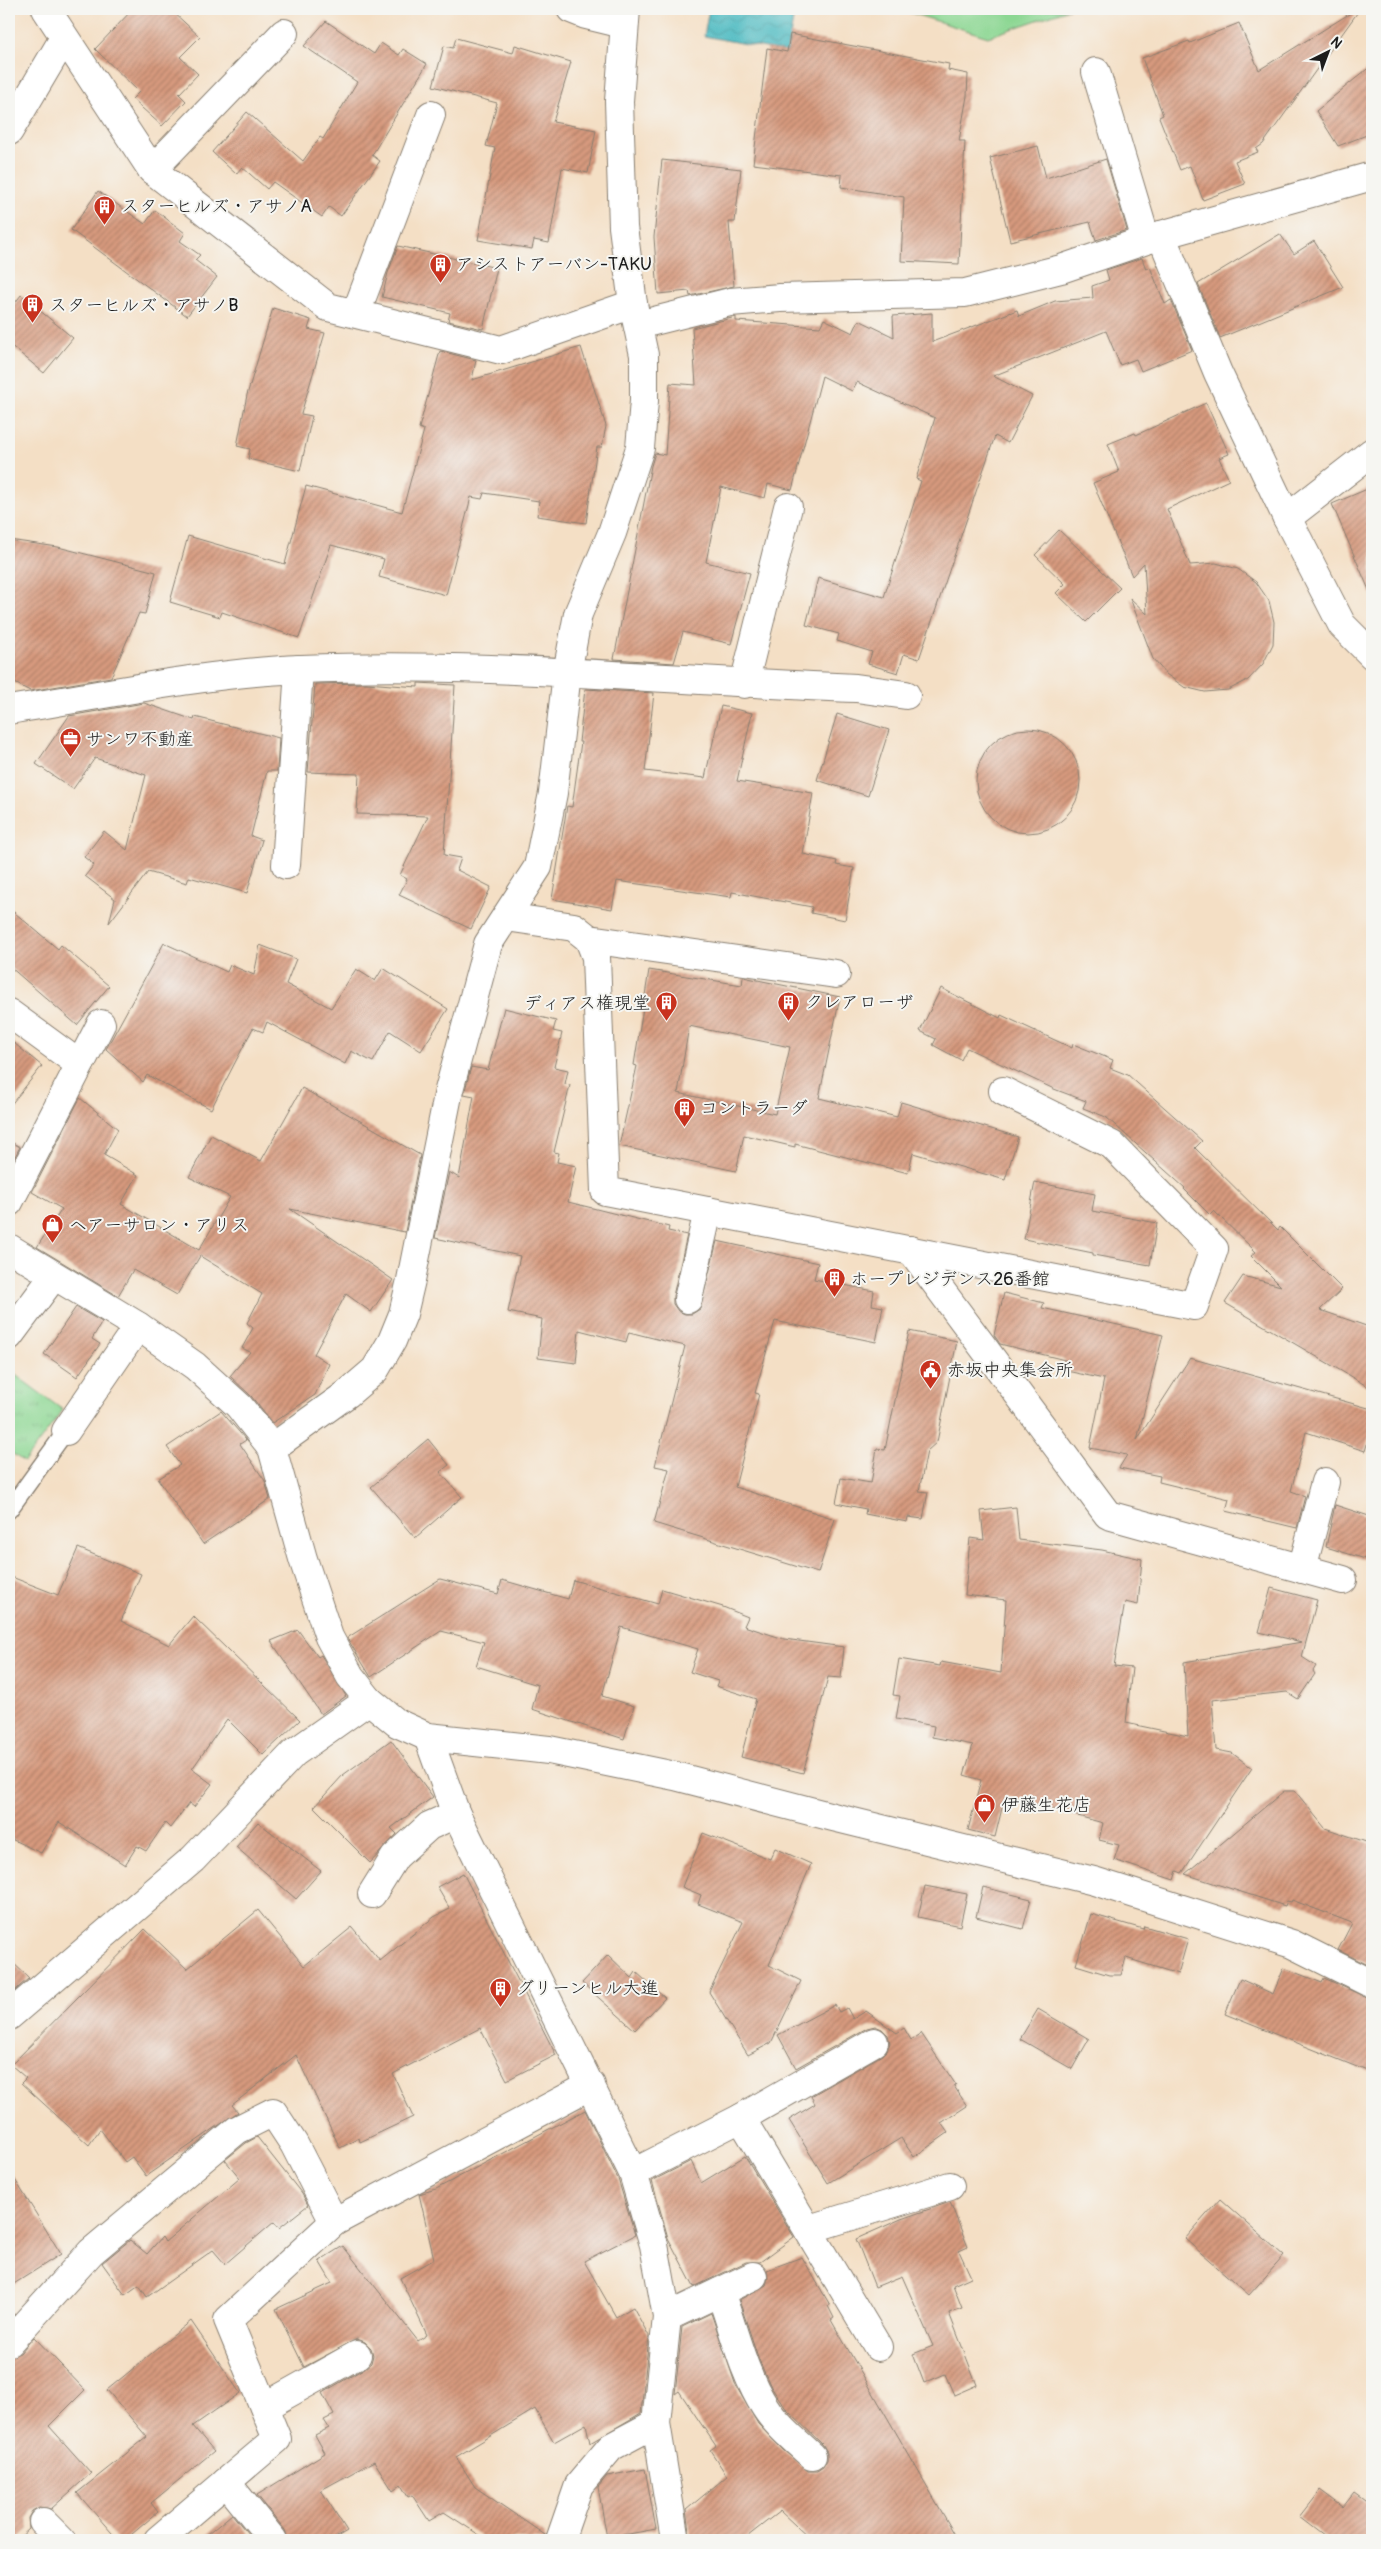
<svg xmlns="http://www.w3.org/2000/svg" width="1381" height="2549" viewBox="0 0 1381 2549" font-family="Pangolin,'Klee One',sans-serif">
  <style>
    .grass { fill: #8cd793; stroke: #547a58 }
    .park { fill: url(#park-tufts); stroke: #547a58 }
    .water { fill: url(#water-waves); stroke: #346b6e }
    .building { fill: url(#building-hatch); fill-rule: evenodd }
    .lines { fill: none; stroke-linecap: round; stroke-linejoin: round }
    .lane-casing { stroke: #887e70; stroke-width: 19 }
    .street-casing { stroke: #887e70; stroke-width: 30 }
    .lane { stroke: #fff; stroke-width: 16 }
    .street { stroke: #fff; stroke-width: 28 }
    .labels { text-anchor: middle; stroke-width: 4; stroke-linejoin: round; paint-order: stroke }
    .poi-label { font-size: 18px; fill: #1c1c1c; stroke: #f6f6f2; text-anchor: start }
  </style>
  <defs>
    <pattern id="park-tufts" width="24" height="20" patternUnits="userSpaceOnUse" patternTransform="scale(1.25)"><rect width="24" height="20" fill="#8cd793"/><path d="M3 7l-1-3M5 7V3M7 7l1-3M15 17l-1-3M17 17v-4M19 17l1-3" fill="none" stroke="#78b87e"/></pattern>
    <pattern id="water-waves" width="16" height="10" patternUnits="userSpaceOnUse" patternTransform="scale(1.25)"><rect width="16" height="10" fill="#4bbac1"/><path d="M0 5q4-4 8 0t8 0" fill="none" stroke="#419fa5"/></pattern>
    <pattern id="building-hatch" width="6" height="6" patternUnits="userSpaceOnUse" patternTransform="scale(1.25)"><rect width="6" height="6" fill="#d79a7e"/><path d="M-1 1l2-2M0 6l6-6M5 7l2-2" fill="none" stroke="#ae7d66"/></pattern>
  </defs>
  <rect width="100%" height="100%" fill="#f6f6f2"/>
  <filter id="ink" filterUnits="userSpaceOnUse"><feTurbulence type="fractalNoise" baseFrequency=".02" numOctaves="2"/><feDisplacementMap in="SourceGraphic" scale="10" xChannelSelector="R" yChannelSelector="G"/><feConvolveMatrix kernelMatrix="1 2 1 2 8 2 1 2 1" color-interpolation-filters="sRGB"/></filter>
  <filter id="wash" filterUnits="userSpaceOnUse"><feTurbulence type="fractalNoise" baseFrequency=".0096" numOctaves="4" result="noise"/><feDisplacementMap in="SourceGraphic" scale="20" xChannelSelector="R" yChannelSelector="G"/><feGaussianBlur stdDeviation="1.12" result="paint"/><feColorMatrix in="noise" values="0 0 0 0 0 0 0 0 0 0 0 0 0 0 0 0 0 1.4 0 .05"/><feComposite in="paint" operator="in"/></filter>
  <g filter="url(#wash)">
    <rect width="100%" height="100%" fill="#f4dfc5"/>
    <polygon class="grass" points="898,9 1069,9 988,37"/>
    <polygon class="park" points="10,1371 63,1410 24,1462 9,1451"/>
    <polygon class="water" points="709,9 795,9 787,52 704,36"/>
    <g id="blocks">
      <g class="building">
        <polygon points="133,9 170,9 200,37 180,57 198,74 179,94 186,101 162,126 132,99 139,92 95,49"/>
        <polygon points="1357,9 1360,9 1263,144 1256,149 1258,152 1235,161 1245,184 1203,200 1190,166 1180,170 1159,117 1163,115 1142,58 1189,41 1190,43 1239,23 1259,70"/>
        <polygon points="326,21 374,54 381,43 399,55 403,49 427,64 372,155 380,161 341,216 329,207 322,217 273,182 267,189 242,167 236,174 212,152 247,112 303,161 320,137 323,139 357,82 304,46"/>
        <polygon points="790,34 949,64 948,70 968,74 967,96 959,141 965,141 959,264 901,261 904,197 841,187 842,175 753,164 767,48 787,52"/>
        <polygon points="456,38 513,53 515,45 571,62 553,122 596,130 588,173 562,168 549,243 534,240 532,249 478,240 495,148 486,146 497,103 433,86 444,46 453,48"/>
        <polygon points="1372,65 1372,133 1338,146 1316,111"/>
        <polygon points="1038,146 1046,178 1106,159 1127,230 1096,240 1090,222 1010,241 990,158"/>
        <polygon points="662,160 741,169 735,222 729,222 734,286 690,296 689,291 658,294 654,237"/>
        <polygon points="98,191 145,224 155,210 185,233 180,241 200,255 195,260 217,277 187,316 71,230"/>
        <polygon points="1280,234 1294,254 1314,241 1343,287 1220,338 1198,284"/>
        <polygon points="398,246 497,268 483,329 448,321 450,313 382,297 388,273"/>
        <polygon points="1142,258 1146,269 1150,267 1165,304 1171,300 1192,350 1141,371 1136,359 1120,365 1106,331 993,376 1032,396 1008,443 995,436 919,659 904,654 898,673 868,664 872,652 837,641 839,634 806,625 818,578 884,597 921,481 916,479 935,418 857,382 852,391 822,376 792,490 768,484 765,498 721,487 706,562 750,573 731,644 683,632 674,663 614,659 651,466 655,453 665,455 670,383 696,385 692,328 736,317 736,321 820,327 824,319 853,333 859,320 894,337 893,316 932,313 932,342 1017,310 1019,316 1055,301 1093,298 1092,286 1109,280 1106,270"/>
        <polygon points="21,295 73,338 44,373 9,344 9,311"/>
        <polygon points="273,308 311,320 308,329 325,333 301,414 312,416 300,471 248,459 250,449 237,446 247,395"/>
        <polygon points="581,347 606,426 602,447 597,447 586,523 537,516 539,501 484,493 482,499 471,497 446,595 379,577 384,559 331,545 299,638 222,612 220,617 170,602 188,536 285,564 306,486 402,512 424,430 419,428 440,351 476,360 472,380"/>
        <polygon points="1206,403 1229,454 1219,458 1229,480 1167,509 1190,565 1216,563 1238,569 1256,582 1269,601 1274,622 1273,644 1263,664 1248,680 1228,690 1205,692 1184,687 1166,674 1153,659 1130,598 1147,614 1144,563 1132,576 1093,483 1119,472 1108,444 1135,433 1136,435"/>
        <polygon points="1372,487 1372,597 1332,504"/>
        <polygon points="1059,530 1120,588 1086,622 1056,593 1065,584 1035,555"/>
        <polygon points="9,540 58,547 156,572 145,614 139,613 111,677 30,691 9,680"/>
        <polygon points="366,683 418,687 418,683 455,685 444,855 461,858 457,870 491,887 471,929 399,895 407,879 400,875 428,816 357,814 359,774 308,772 315,684"/>
        <polygon points="585,689 654,693 645,771 705,778 721,706 752,713 737,781 813,793 803,854 837,861 836,865 854,868 845,920 811,913 812,907 732,892 731,897 617,881 612,909 552,899 567,806 572,807 581,742 579,742"/>
        <polygon points="144,703 194,720 195,717 279,738 277,771 267,771 251,836 262,840 247,893 189,877 187,883 148,872 109,923 115,899 85,876 94,865 84,857 104,831 127,850 146,775 95,758 73,789 36,764 69,716"/>
        <polygon points="837,714 889,730 868,796 817,780"/>
        <circle cx="1028" cy="781" r="52"/>
        <polygon points="9,908 58,949 61,945 109,986 77,1025 9,966"/>
        <polygon points="164,943 227,972 230,965 254,975 260,945 296,959 286,984 331,1008 356,969 375,981 383,968 448,1009 421,1051 390,1031 373,1062 351,1051 345,1064 267,1022 263,1032 253,1028 211,1109 147,1075 143,1082 106,1049"/>
        <path d="M649,970L742,985L743,977L840,997L819,1098L897,1117L901,1102L1018,1137L1005,1180L913,1153L908,1173L795,1144V1147L744,1135L736,1171L619,1146L637,1066L634,1065ZM689,1026L790,1047L775,1114L678,1093Z"/>
        <polygon points="941,988 1000,1018 1001,1015 1072,1048 1073,1044 1113,1060 1110,1068 1128,1075 1202,1141 1195,1148 1278,1230 1280,1227 1342,1289 1320,1310 1372,1328 1372,1389 1225,1303 1243,1276 1281,1286 1251,1256 1256,1252 1214,1211 1210,1215 1184,1189 1185,1188 1106,1117 1083,1108 1086,1101 1054,1089 967,1048 961,1060 933,1045 936,1039 920,1031"/>
        <polygon points="504,1008 556,1021 553,1031 562,1033 554,1067 568,1070 565,1084 570,1085 554,1152 559,1153 557,1162 576,1166 568,1202 669,1227 668,1231 687,1235 673,1296 673,1304 678,1311 685,1314 692,1314 700,1309 717,1241 818,1263 814,1279 874,1291 872,1305 883,1307 876,1342 775,1321 755,1393 759,1394 735,1487 835,1519 818,1573 654,1523 669,1469 655,1466 685,1346 629,1332 626,1342 579,1330 576,1363 538,1358 542,1319 508,1312 520,1256 435,1238 449,1172 459,1178 474,1096 464,1094 471,1067 488,1070"/>
        <polygon points="9,1039 42,1066 9,1107"/>
        <polygon points="302,1088 420,1155 405,1232 290,1209 393,1280 371,1312 346,1294 314,1354 329,1364 315,1395 272,1423 251,1396 230,1376 250,1352 242,1348 253,1328 247,1323 262,1294 200,1256 177,1295 133,1270 118,1296 37,1247 62,1209 32,1192 80,1098 118,1129 104,1155 138,1175 121,1204 199,1250 230,1197 189,1177 211,1135 261,1161"/>
        <polygon points="9,1141 20,1147 9,1168"/>
        <polygon points="1035,1182 1095,1194 1092,1211 1157,1223 1150,1265 1093,1255 1093,1253 1024,1239"/>
        <polygon points="1004,1293 1044,1303 1042,1308 1163,1335 1137,1440 1190,1358 1372,1409 1372,1428 1365,1451 1306,1432 1291,1491 1305,1496 1297,1528 1226,1511 1229,1499 1159,1482 1160,1476 1119,1468 1127,1455 1090,1448 1104,1379 1062,1370 1065,1360 1000,1344 994,1335"/>
        <polygon points="76,1307 102,1322 92,1339 100,1344 77,1377 44,1354"/>
        <polygon points="909,1331 957,1341 937,1442 927,1451 919,1491 928,1492 923,1519 908,1517 907,1522 865,1514 866,1509 836,1503 841,1478 871,1483 877,1449 885,1450"/>
        <polygon points="221,1411 246,1440 240,1444 265,1481 270,1499 203,1544 158,1479 180,1465 167,1447"/>
        <polygon points="428,1439 449,1465 440,1472 462,1497 415,1538 371,1487"/>
        <polygon points="1335,1505 1372,1517 1372,1561 1326,1547"/>
        <polygon points="1016,1507 1019,1540 1102,1550 1142,1559 1138,1605 1125,1602 1114,1666 1132,1668 1126,1723 1188,1736 1184,1662 1302,1642 1259,1632 1271,1588 1317,1600 1302,1657 1316,1666 1313,1671 1315,1674 1298,1699 1287,1692 1212,1700 1216,1750 1232,1753 1252,1768 1182,1873 1177,1871 1174,1880 1114,1860 1119,1845 1099,1840 1103,1823 1005,1796 995,1837 968,1830 981,1780 964,1775 973,1745 932,1737 934,1726 896,1719 900,1696 893,1695 899,1659 940,1666 941,1662 1001,1673 1006,1600 965,1595 970,1538 984,1540 981,1511"/>
        <polygon points="78,1548 141,1574 121,1621 169,1645 193,1616 300,1720 263,1755 227,1719 192,1769 212,1784 194,1807 189,1803 170,1828 165,1823 146,1851 137,1846 125,1865 59,1822 41,1853 9,1838 9,1576 58,1595"/>
        <polygon points="440,1579 498,1594 502,1580 568,1599 573,1580 658,1604 662,1589 723,1607 748,1617 744,1626 784,1639 844,1647 841,1678 828,1677 803,1773 741,1757 756,1699 716,1686 718,1681 690,1672 698,1649 621,1627 602,1696 634,1706 624,1739 532,1709 538,1685 476,1666 484,1642 441,1631 371,1677 347,1638"/>
        <polygon points="298,1630 318,1657 321,1655 346,1696 321,1714 271,1641"/>
        <polygon points="391,1740 433,1797 391,1828 397,1834 370,1863 314,1807 343,1775"/>
        <polygon points="1284,1791 1295,1791 1325,1828 1372,1844 1372,1967 1338,1950 1352,1923 1292,1900 1291,1902 1287,1901 1285,1906 1185,1874"/>
        <polygon points="258,1822 321,1871 296,1899 236,1847"/>
        <polygon points="703,1833 770,1859 775,1848 811,1864 769,1965 801,1981 771,2043 748,2055 709,1992 743,1922 698,1904 701,1895 682,1887"/>
        <polygon points="463,1873 556,2055 507,2080 480,2028 393,2074 413,2117 360,2142 359,2138 340,2148 296,2055 232,2105 238,2112 146,2176 132,2157 125,2162 100,2129 89,2145 21,2083 26,2078 11,2065 145,1929 187,1969 258,1910 304,1966 352,1927 380,1961 434,1917 450,1909 437,1887"/>
        <polygon points="925,1886 967,1894 960,1926 918,1917"/>
        <polygon points="983,1887 1031,1899 1023,1929 976,1917"/>
        <polygon points="1091,1914 1143,1929 1144,1926 1188,1939 1178,1974 1126,1958 1121,1975 1109,1975 1076,1965"/>
        <polygon points="608,1955 632,1978 636,1972 665,1998 635,2030 582,1983"/>
        <polygon points="9,1959 29,1978 9,1996"/>
        <polygon points="1284,1968 1322,1983 1324,1978 1372,2000 1372,2073 1225,2014 1240,1979 1273,1994"/>
        <polygon points="835,2005 839,2012 847,2008 853,2019 866,2011 897,2033 904,2028 911,2040 921,2033 956,2085 954,2086 967,2106 941,2123 948,2133 914,2157 901,2138 828,2183 789,2120 815,2104 811,2096 882,2055 887,2050 890,2043 888,2035 882,2029 875,2026 867,2028 796,2068 778,2035"/>
        <polygon points="1038,2009 1089,2039 1072,2069 1020,2039"/>
        <polygon points="585,2110 618,2179 635,2235 584,2261 616,2317 633,2307 649,2336 641,2413 590,2443 586,2424 554,2442 535,2409 456,2457 475,2487 545,2535 545,2540 487,2540 444,2512 429,2521 412,2495 408,2497 401,2485 393,2491 374,2461 321,2490 347,2531 332,2540 288,2540 285,2530 257,2495 325,2453 315,2435 329,2428 324,2420 334,2415 322,2393 365,2368 371,2363 373,2355 371,2348 365,2342 357,2339 304,2367 276,2309 332,2283 319,2261 343,2246 418,2341 427,2335 400,2278 434,2259 419,2194 436,2189"/>
        <polygon points="257,2137 302,2194 308,2205 279,2228 274,2222 225,2264 213,2250 147,2297 139,2285 125,2295 102,2263 130,2240 147,2254 162,2237 165,2242 240,2178 225,2160 246,2143"/>
        <polygon points="745,2156 794,2237 760,2262 746,2262 694,2287 668,2238 652,2181 691,2161 701,2183"/>
        <polygon points="9,2170 61,2254 9,2287"/>
        <polygon points="1220,2199 1284,2256 1249,2295 1185,2239"/>
        <polygon points="950,2202 968,2247 959,2251 971,2277 953,2285 962,2308 949,2313 977,2385 954,2395 945,2374 924,2383 913,2354 933,2346 902,2276 875,2287 856,2239 901,2219"/>
        <polygon points="802,2257 830,2305 828,2306 834,2318 831,2320 958,2540 811,2540 780,2511 743,2540 693,2540 690,2537 686,2510 727,2476 710,2450 716,2446 679,2391 675,2394 682,2327 711,2313 736,2386 758,2424 783,2450 808,2471 817,2471 823,2467 827,2460 827,2452 823,2445 787,2410 771,2387 759,2360 739,2300 766,2285 768,2278 767,2270"/>
        <polygon points="191,2321 240,2393 193,2426 214,2451 151,2503 158,2512 125,2540 118,2540 77,2493 147,2437 107,2390"/>
        <polygon points="34,2337 85,2390 49,2426 91,2473 51,2509 39,2507 32,2511 28,2518 29,2529 17,2540 9,2540 9,2357 20,2353"/>
        <polygon points="645,2469 656,2529 607,2538 598,2487 607,2476"/>
        <polygon points="1320,2490 1343,2507 1354,2493 1372,2506 1372,2540 1329,2540 1299,2517"/>
        <polygon points="232,2514 253,2540 201,2540"/>
      </g>
    </g>
  </g>
  <g filter="url(#ink)">
    <use href="#blocks" fill-opacity="0" stroke="#887e70" stroke-width="1"/>
    <g class="lines">
      <defs>
        <polyline id="lane" points="9,1510 66,1431"/>
        <g id="street">
          <polyline points="46,9 152,170 328,307 501,350 633,304"/>
          <polyline points="571,9 586,15 623,24"/>
          <polyline points="1096,72 1146,240"/>
          <polyline points="9,131 64,38"/>
          <polyline points="152,170 284,33"/>
          <polyline points="1161,235 1218,373 1287,518 1342,625 1372,655"/>
          <polyline points="356,313 431,115"/>
          <polyline points="638,325 730,302 780,298 965,293 1061,269 1161,235 1372,176"/>
          <polyline points="1287,518 1372,452"/>
          <polyline points="744,684 788,507"/>
          <path d="M9,710C105,695 203,673 301,669C486,661 671,681 856,688L906,695"/>
          <polyline points="286,865 299,669"/>
          <polyline points="506,917 574,927 589,939 596,957 605,1191 1194,1306 1214,1249 1112,1145 1003,1091"/>
          <polyline points="589,939 836,974"/>
          <polyline points="9,1013 79,1064"/>
          <polyline points="9,1202 101,1024"/>
          <polyline points="9,1248 138,1326 195,1366 239,1406 272,1448 303,1559 329,1637 350,1676 369,1700 397,1723 428,1737 549,1750 675,1776 833,1817 1094,1881 1292,1944 1372,1984"/>
          <polyline points="911,1250 1108,1515 1343,1580"/>
          <polyline points="688,1299 708,1211"/>
          <polyline points="9,1336 53,1277"/>
          <polyline points="66,1431 138,1326"/>
          <polyline points="272,1448 347,1394 375,1370 392,1341 403,1314 411,1280 449,1090 488,944 538,867 553,793 567,673 578,614 612,533 640,448 644,401 644,355 633,304 623,227 619,101 626,9"/>
          <polyline points="1302,1569 1325,1482"/>
          <polyline points="428,1737 456,1814 633,2173 654,2245 667,2317 656,2423 675,2540"/>
          <polyline points="372,1894 395,1857 429,1826 456,1814"/>
          <polyline points="9,2016 193,1859 294,1753 369,1700"/>
          <polyline points="741,2118 878,2347"/>
          <polyline points="633,2173 741,2118 874,2042"/>
          <polyline points="809,2229 950,2186"/>
          <path d="M720,2292C734,2330 743,2373 765,2407C777,2426 796,2441 812,2456"/>
          <polyline points="667,2317 753,2276"/>
          <polyline points="9,2342 91,2252 237,2130 273,2112 294,2144 334,2222"/>
          <polyline points="264,2407 357,2355"/>
          <polyline points="226,2482 273,2540"/>
          <polyline points="43,2522 61,2540"/>
          <polyline points="158,2540 277,2439 228,2320 334,2222 591,2085"/>
          <polyline points="560,2540 579,2485 611,2447 656,2423"/>
        </g>
      </defs>
      <use href="#lane" class="lane-casing"/>
      <use href="#street" class="street-casing"/>
      <use href="#lane" class="lane"/>
      <use href="#street" class="street"/>
    </g>
  </g>
  <defs>
    <symbol id="building-pin" viewBox="-11 -11 22 30"><path d="M0 17L-7.5 6A9.5 9.5 0 1 1 7.5 6Z" fill="#c8321e" stroke="#f6f6f2"/><path d="M-4-6H4V6H1V3H-1V6H-4ZM-2.5-4.3h1.7v1.8h-1.7ZM.8-4.3h1.7v1.8H.8ZM-2.5-1h1.7V.8h-1.7ZM.8-1h1.7V.8H.8Z" fill="#fff"/></symbol>
    <symbol id="office-pin" viewBox="-11 -11 22 30"><path d="M0 17L-7.5 6A9.5 9.5 0 1 1 7.5 6Z" fill="#c8321e" stroke="#f6f6f2"/><path d="M-6-3h4V-5.5h4V-3h4V5H-6ZM-1-4.5V-3h2v-1.5ZM-6 0V1H6V0Z" fill="#fff"/></symbol>
    <symbol id="shop-pin" viewBox="-11 -11 22 30"><path d="M0 17L-7.5 6A9.5 9.5 0 1 1 7.5 6Z" fill="#c8321e" stroke="#f6f6f2"/><path d="M-5-2.5h2.3a2.7 3.5 0 0 1 5.4 0H5L5.5 6h-11ZM-1.5-2.5h3a1.5 2.3 0 0 0-3 0Z" fill="#fff"/></symbol>
    <symbol id="civic-pin" viewBox="-11 -11 22 30"><path d="M0 17L-7.5 6A9.5 9.5 0 1 1 7.5 6Z" fill="#c8321e" stroke="#f6f6f2"/><path d="M-.6-6.5H3V-4.5H.6V-3L4-1V1h2V6H-6V1h2V-1L-.6-3ZM-1.2 2.5V6h2.4V2.5Z" fill="#fff"/></symbol>
  </defs>
  <g fill-rule="evenodd">
    <use href="#building-pin" x="92" y="194" width="25" height="34"/>
    <use href="#building-pin" x="428" y="252" width="25" height="34"/>
    <use href="#building-pin" x="20" y="292" width="25" height="34"/>
    <use href="#office-pin" x="58" y="726" width="25" height="34"/>
    <use href="#building-pin" x="776" y="990" width="25" height="34"/>
    <use href="#building-pin" x="654" y="990" width="25" height="34"/>
    <use href="#building-pin" x="672" y="1096" width="25" height="34"/>
    <use href="#shop-pin" x="40" y="1212" width="25" height="34"/>
    <use href="#building-pin" x="822" y="1266" width="25" height="34"/>
    <use href="#civic-pin" x="918" y="1358" width="25" height="34"/>
    <use href="#shop-pin" x="972" y="1792" width="25" height="34"/>
    <use href="#building-pin" x="488" y="1976" width="25" height="34"/>
  </g>
  <g class="labels">
    <g class="poi-label">
      <text x="121" y="212">スターヒルズ・アサノA</text>
      <text x="456" y="270">アシストアーバン-TAKU</text>
      <text x="49" y="311">スターヒルズ・アサノB</text>
      <text x="86" y="745">サンワ不動産</text>
      <text x="805" y="1008">クレアローザ</text>
      <text x="650" y="1009" text-anchor="end">ディアス権現堂</text>
      <text x="700" y="1114">コントラーダ</text>
      <text x="69" y="1231">ヘアーサロン・アリス</text>
      <text x="850" y="1285">ホープレジデンス26番館</text>
      <text x="947" y="1376">赤坂中央集会所</text>
      <text x="1001" y="1811">伊藤生花店</text>
      <text x="516" y="1994">グリーンヒル大進</text>
    </g>
  </g>
  <rect width="1381" height="2549" fill="none" stroke="#f6f6f2" stroke-width="30"/>
  <g transform="translate(1328 52) rotate(42)" stroke="#f6f6f2" stroke-width="4" paint-order="stroke">
  <path d="M0-4L9 19L0 12L-9 19Z" fill="#1c1c1c"/>
  <text y="-8" font-size="14" font-weight="bold" text-anchor="middle" fill="#1c1c1c">N</text>
  </g>
</svg>
